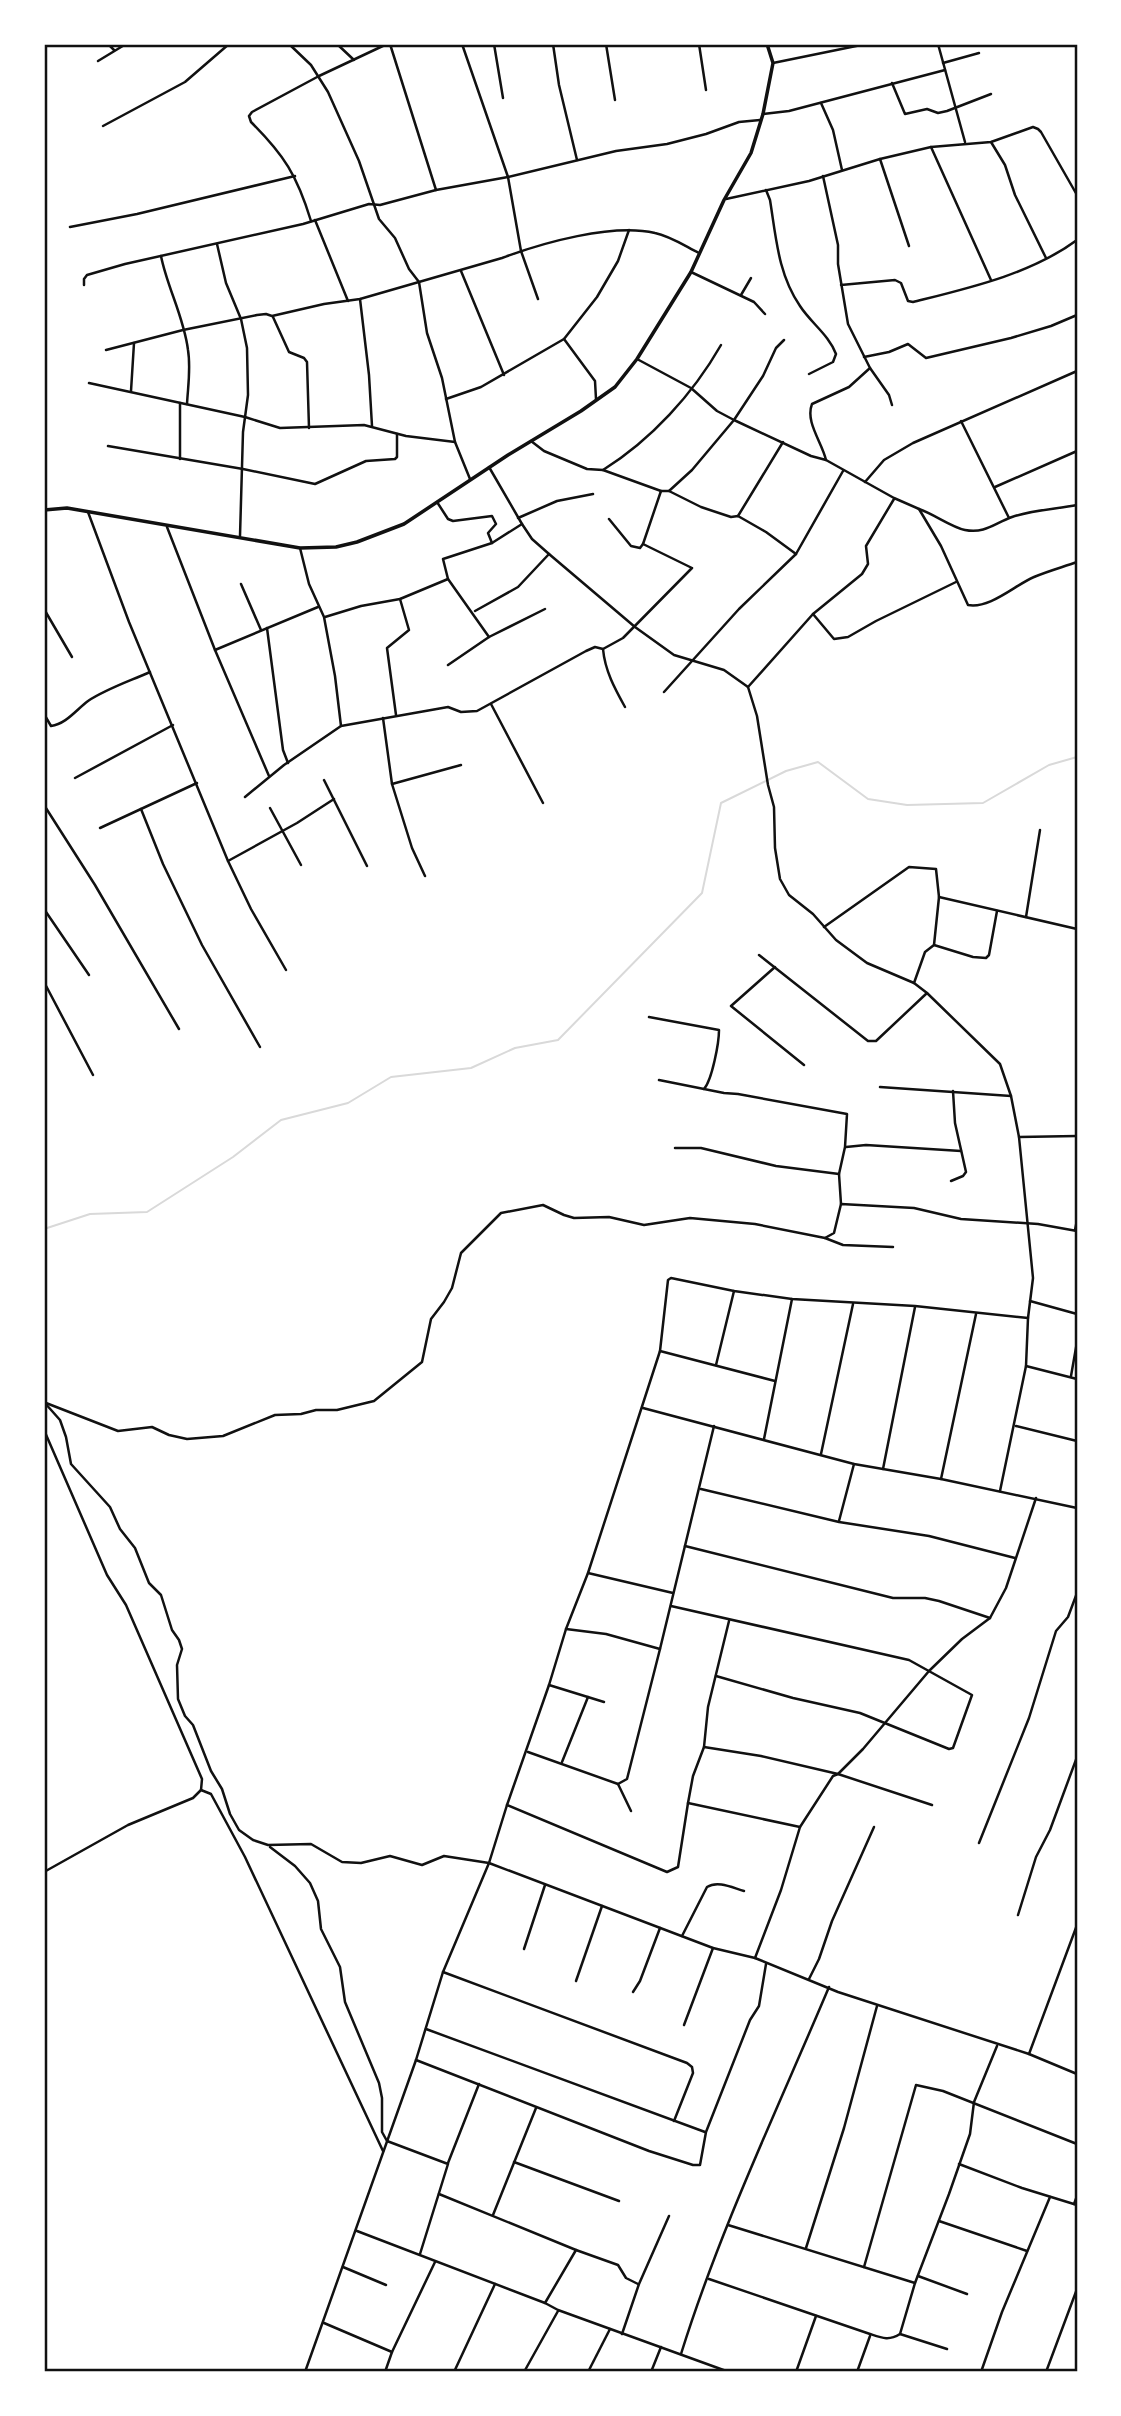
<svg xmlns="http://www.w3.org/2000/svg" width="1121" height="2416" viewBox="0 0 1121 2416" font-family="'PT Sans',sans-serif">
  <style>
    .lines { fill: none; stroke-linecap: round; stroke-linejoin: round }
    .stream { stroke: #d9d9d9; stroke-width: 2 }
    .minor { stroke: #111; stroke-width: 2.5 }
    .tertiary { stroke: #111; stroke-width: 3.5 }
    .neatline { fill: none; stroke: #111; stroke-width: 2.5 }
  </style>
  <rect width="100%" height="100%" fill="#fff"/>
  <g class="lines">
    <polyline class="stream" points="44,1229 90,1214 147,1212 233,1157 281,1120 348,1103 391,1077 471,1068 515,1048 558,1040 702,893 721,803 786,771 818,762 868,799 907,805 983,803 1049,765 1077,757"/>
    <g class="minor">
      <polyline points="108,44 114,50"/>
      <polyline points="289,44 311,65 328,92 359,161 379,219 395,238 409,269 419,282 427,333 442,378 455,442 470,479"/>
      <polyline points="337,44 354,60"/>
      <polyline points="390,44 436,190"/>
      <polyline points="462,44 508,177 521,251 538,299"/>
      <polyline points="494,44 503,98"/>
      <polyline points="553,44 559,85 577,160"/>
      <polyline points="606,44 615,100"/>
      <polyline points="699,44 706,90"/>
      <polyline points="938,44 965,142"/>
      <polyline points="98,61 126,44"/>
      <polyline points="773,63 866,44"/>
      <polyline points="943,63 979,53"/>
      <polyline points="892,83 905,114 927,109 938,113 947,111 991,94"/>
      <polyline points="821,103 833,130 842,170"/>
      <polyline points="763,114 789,111 945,70"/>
      <polyline points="103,126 185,82 229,44"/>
      <polyline points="991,142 1005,165 1015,195 1046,258"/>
      <polyline points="931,147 991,280"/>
      <polyline points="880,159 909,246"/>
      <path d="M823,176L838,245V264L848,324L870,368L849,387L812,404C805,422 822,442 826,460"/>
      <path d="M766,190L770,200C776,237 778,274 800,306C811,323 829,335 836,354L833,362L809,374"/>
      <polyline points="726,199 809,181 880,159 931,147 991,142 1033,127 1038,129 1041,132 1077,195"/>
      <polyline points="315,220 348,301"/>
      <path d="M311,221C297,175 284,155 251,122L249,116L252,112L319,76L387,44"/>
      <polyline points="70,227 137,214 295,176"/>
      <polyline points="217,244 226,283 241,319 247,348 248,395 243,432 240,536"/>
      <path d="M161,256C167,287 184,317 188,350C191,368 188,386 187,404"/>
      <polyline points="461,271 504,375"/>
      <polyline points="691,272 754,302 765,314"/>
      <polyline points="84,285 84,279 87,275 125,264 303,224 369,204 380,205 436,190 508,177 616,151 667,144 706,134 739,122 760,120"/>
      <path d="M841,285L895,280L901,283L908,301L913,302C969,288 1031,274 1077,240"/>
      <polyline points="741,295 751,278"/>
      <polyline points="360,299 369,375 372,426"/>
      <polyline points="273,317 289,352 304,358 307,362 309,428"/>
      <polyline points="564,339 595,381 596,399"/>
      <path d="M106,350L183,330L257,315L266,314L272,316L324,304L360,299L502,258C542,243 612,223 655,233C670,236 685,246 699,253"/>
      <polyline points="864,357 889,352 908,344 926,358 1011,338 1051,326 1077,315"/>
      <path d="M637,359L691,388L717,411L734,420L811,456L826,460L894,498L919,509L941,546L968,605C990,609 1015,585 1034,577C1048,571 1063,567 1077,562"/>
      <polyline points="870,368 889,395 892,405"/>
      <polyline points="89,383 245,417 280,428 364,425 406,436 455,442"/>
      <polyline points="131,391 134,343"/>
      <polyline points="446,399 481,387 564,339 597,297 618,261 629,230"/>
      <polyline points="961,421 1009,518"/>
      <polyline points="531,441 544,451 587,469 603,470 661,491 669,491 692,470 734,420 763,376 776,348 784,340"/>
      <polyline points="108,446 243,469 315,484 366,461 395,459 397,457 397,434"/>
      <polyline points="180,459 180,403"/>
      <polyline points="489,467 522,524 532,539 549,554 635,627 674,655 724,670 748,687 757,716 768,785 774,807 775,848 780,879 789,895 813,914 836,940 867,963 914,983 927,993 1000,1064 1011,1096 1019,1137 1033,1278 1028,1318 1026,1366 1000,1491"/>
      <path d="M603,470C651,440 693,394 721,345"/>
      <polyline points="865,482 884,460 913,443 1077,371"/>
      <polyline points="995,487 1077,451"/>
      <polyline points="669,491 701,507 731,517 738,516 766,532 796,554"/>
      <polyline points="437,502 448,519 453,521 492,516 496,524 488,533 492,543"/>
      <path d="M919,509C934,514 951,527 965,530C985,534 995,523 1012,517C1032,510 1056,509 1077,505"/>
      <polyline points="88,512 129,622 228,861 251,909 286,970"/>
      <polyline points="738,516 783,442"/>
      <polyline points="518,518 557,501 593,494"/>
      <polyline points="609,519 631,546 640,548 643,544 661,491"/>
      <polyline points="167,527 215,650 269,776"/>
      <polyline points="300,548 309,584 324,617 335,676 341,726"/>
      <polyline points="241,584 261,630"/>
      <polyline points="44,609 72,657"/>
      <polyline points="475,611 518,587 549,554"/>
      <polyline points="813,614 834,639 848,637 876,621 956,582"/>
      <polyline points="325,617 361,606 400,599 448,579"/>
      <polyline points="267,628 283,750 288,763"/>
      <polyline points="489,637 448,579 443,559 492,543 522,524"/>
      <path d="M603,649C605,671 615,689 625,707"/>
      <polyline points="215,650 318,607"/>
      <polyline points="448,665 489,637 545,609"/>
      <polyline points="748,687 813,614 862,574 868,564 866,546 894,499"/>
      <polyline points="664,692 739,609 796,554 843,471"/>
      <polyline points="491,704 543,803"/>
      <path d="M44,714L51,726C66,724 76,710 88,701C106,689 130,681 150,672"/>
      <polyline points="396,715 387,648 409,630 400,599"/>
      <polyline points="383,718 392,784 412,848 425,876"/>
      <polyline points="75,778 173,725"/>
      <polyline points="324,780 367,866"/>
      <polyline points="392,784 461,765"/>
      <polyline points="245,797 284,765 341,726 448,707 461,712 477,711 586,651 595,647 603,649 623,638 692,568 643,544"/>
      <polyline points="44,805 95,885 179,1029"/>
      <polyline points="270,808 301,865"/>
      <polyline points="141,809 163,864 202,945 260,1047"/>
      <polyline points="100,828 197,783"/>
      <polyline points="228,861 297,823 334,799"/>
      <polyline points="44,909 89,975"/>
      <polyline points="1026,917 1040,830"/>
      <polyline points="824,927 909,867 936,869 939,897 1077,929"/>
      <polyline points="934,945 973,957 986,958 989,955 997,911"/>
      <polyline points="759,955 868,1041 876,1041 927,993"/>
      <polyline points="775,967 731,1006 804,1065"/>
      <polyline points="44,982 93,1075"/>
      <polyline points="914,983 925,952 934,945 939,897"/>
      <path d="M649,1017L719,1030C719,1043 712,1080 704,1089"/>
      <polyline points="659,1080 724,1093 738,1094 847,1114 845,1147 839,1174 841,1204"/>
      <polyline points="880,1087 1011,1096"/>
      <polyline points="1019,1137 1077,1136"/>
      <polyline points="846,1147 866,1145 961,1151"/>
      <polyline points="675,1148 701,1148 776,1166 839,1174"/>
      <polyline points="951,1181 963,1176 966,1172 955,1123 953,1091"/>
      <polyline points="1075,1230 1077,1220"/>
      <polyline points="825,1238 843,1245 893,1247"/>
      <polyline points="1030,1301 1077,1314"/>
      <polyline points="660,1351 775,1381"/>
      <polyline points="716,1365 734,1291"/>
      <polyline points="1026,1366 1077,1379"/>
      <polyline points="1071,1376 1077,1342"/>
      <polyline points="44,1402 60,1420 66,1437 71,1464 110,1507 120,1529 135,1548 149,1583 161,1595 172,1630 179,1640 182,1649 177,1665 178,1699 185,1716 193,1725 211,1771 222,1789 230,1814 239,1830 253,1840 268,1845 311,1844 342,1862 361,1863 390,1856 422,1865 444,1856 489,1863 713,1948 755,1958 838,1992 1029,2054 1077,2074"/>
      <polyline points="46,1403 118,1431 152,1427 169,1435 187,1439 223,1436 275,1415 301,1414 316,1410 337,1410 374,1401 422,1362 431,1319 444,1302 452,1288 461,1253 501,1213 543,1205 564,1215 574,1218 609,1217 644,1225 690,1218 755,1224 825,1238 834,1233 841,1204 914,1208 961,1219 1038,1224 1077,1231"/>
      <polyline points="643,1408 854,1464 941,1479 1077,1508"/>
      <polyline points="1016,1426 1077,1441"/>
      <polyline points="44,1430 107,1575 126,1605 202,1779 201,1790 193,1798 128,1825 44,1872"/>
      <polyline points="764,1439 792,1299"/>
      <polyline points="821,1454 853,1304"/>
      <polyline points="883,1469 915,1307"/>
      <polyline points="941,1479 976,1314"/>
      <polyline points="701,1489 839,1522 929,1536 1015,1558"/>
      <polyline points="839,1521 854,1464"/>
      <polyline points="685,1546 893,1598 925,1598 939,1601 990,1618"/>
      <polyline points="588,1573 673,1593"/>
      <polyline points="671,1606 909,1660 972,1695 953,1748 949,1749 860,1713 793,1698 716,1676"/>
      <polyline points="566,1629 606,1634 660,1649"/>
      <polyline points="549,1685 604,1702"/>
      <polyline points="704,1747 761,1756 838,1774 932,1805"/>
      <polyline points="528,1752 618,1784 627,1779 660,1649 714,1426"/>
      <polyline points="562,1762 588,1697"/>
      <polyline points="618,1784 631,1811"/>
      <polyline points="201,1790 211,1794 245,1857 383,2151"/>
      <polyline points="688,1803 800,1827"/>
      <polyline points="507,1805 667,1872 678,1867 688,1803 693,1776 704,1747 708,1707 729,1621"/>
      <polyline points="979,1843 1029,1718 1056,1631 1068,1617 1077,1593"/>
      <polyline points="270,1847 295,1866 310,1883 318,1901 321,1929 340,1967 345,2002 379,2083 382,2098 382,2132 387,2141 448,2164 420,2254"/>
      <polyline points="1018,1915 1036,1857 1050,1830 1077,1757"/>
      <path d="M682,1936L707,1887C718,1880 733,1888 744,1891"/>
      <polyline points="524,1949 545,1885"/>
      <polyline points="755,1958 781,1890 800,1827 833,1776 838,1774 863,1749 929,1671 962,1639 990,1618 1006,1588 1036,1498"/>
      <polyline points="443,1972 687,2063 692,2067 693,2073 674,2121"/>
      <polyline points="809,1979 819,1959 832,1921 874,1827"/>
      <polyline points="576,1981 602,1906"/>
      <polyline points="633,1992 640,1981 660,1928"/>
      <polyline points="684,2025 713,1948"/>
      <polyline points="426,2029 705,2132"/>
      <polyline points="1029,2054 1077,1925"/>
      <polyline points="416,2060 649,2151 693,2165 700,2165 706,2132 750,2020 759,2006 766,1964"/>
      <polyline points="514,2162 619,2201"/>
      <polyline points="448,2163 479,2084"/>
      <polyline points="959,2164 1022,2188 1077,2205"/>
      <polyline points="439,2194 576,2250 545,2303"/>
      <polyline points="1074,2204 1077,2196"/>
      <polyline points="493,2215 536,2108"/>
      <polyline points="939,2221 1027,2251"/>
      <polyline points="728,2225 915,2283"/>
      <polyline points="357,2231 545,2303 558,2310 729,2372"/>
      <polyline points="806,2248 844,2128 877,2006"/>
      <polyline points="576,2250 618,2265 626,2278 638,2284"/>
      <polyline points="343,2267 386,2285"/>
      <polyline points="864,2267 916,2085 943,2091 1077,2144"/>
      <polyline points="918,2276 967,2294"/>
      <path d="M709,2279L870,2334C882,2338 889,2341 900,2334L947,2349"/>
      <polyline points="324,2323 392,2352"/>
      <polyline points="622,2334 639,2284 669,2216"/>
      <polyline points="900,2334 915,2283 949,2194 970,2134 974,2102 997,2046"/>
      <path d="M681,2354C720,2229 778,2108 829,1987"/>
      <polyline points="305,2372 416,2060 443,1972 489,1863 507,1805 549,1685 566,1629 588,1573 660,1351 668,1280 671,1278 734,1291 792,1299 915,1306 1028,1318"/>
      <polyline points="385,2372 392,2352 435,2262"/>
      <polyline points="454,2372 495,2284"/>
      <polyline points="524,2372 558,2311"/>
      <polyline points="588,2372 610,2329"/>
      <polyline points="651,2372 661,2347"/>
      <polyline points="796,2372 816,2316"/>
      <polyline points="857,2372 870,2336"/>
      <polyline points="981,2372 1002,2312 1050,2197"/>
      <polyline points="1046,2372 1077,2289"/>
    </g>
    <polyline class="tertiary" points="44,510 67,508 300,548 336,547 357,542 404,524 508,455 581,411 615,387 637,359 691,272 724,200 751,153 763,114 773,63 767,44"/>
  </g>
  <rect width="1121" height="2416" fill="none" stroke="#ffffff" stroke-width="91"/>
  <rect x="46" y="46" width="1030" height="2324" class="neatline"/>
</svg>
